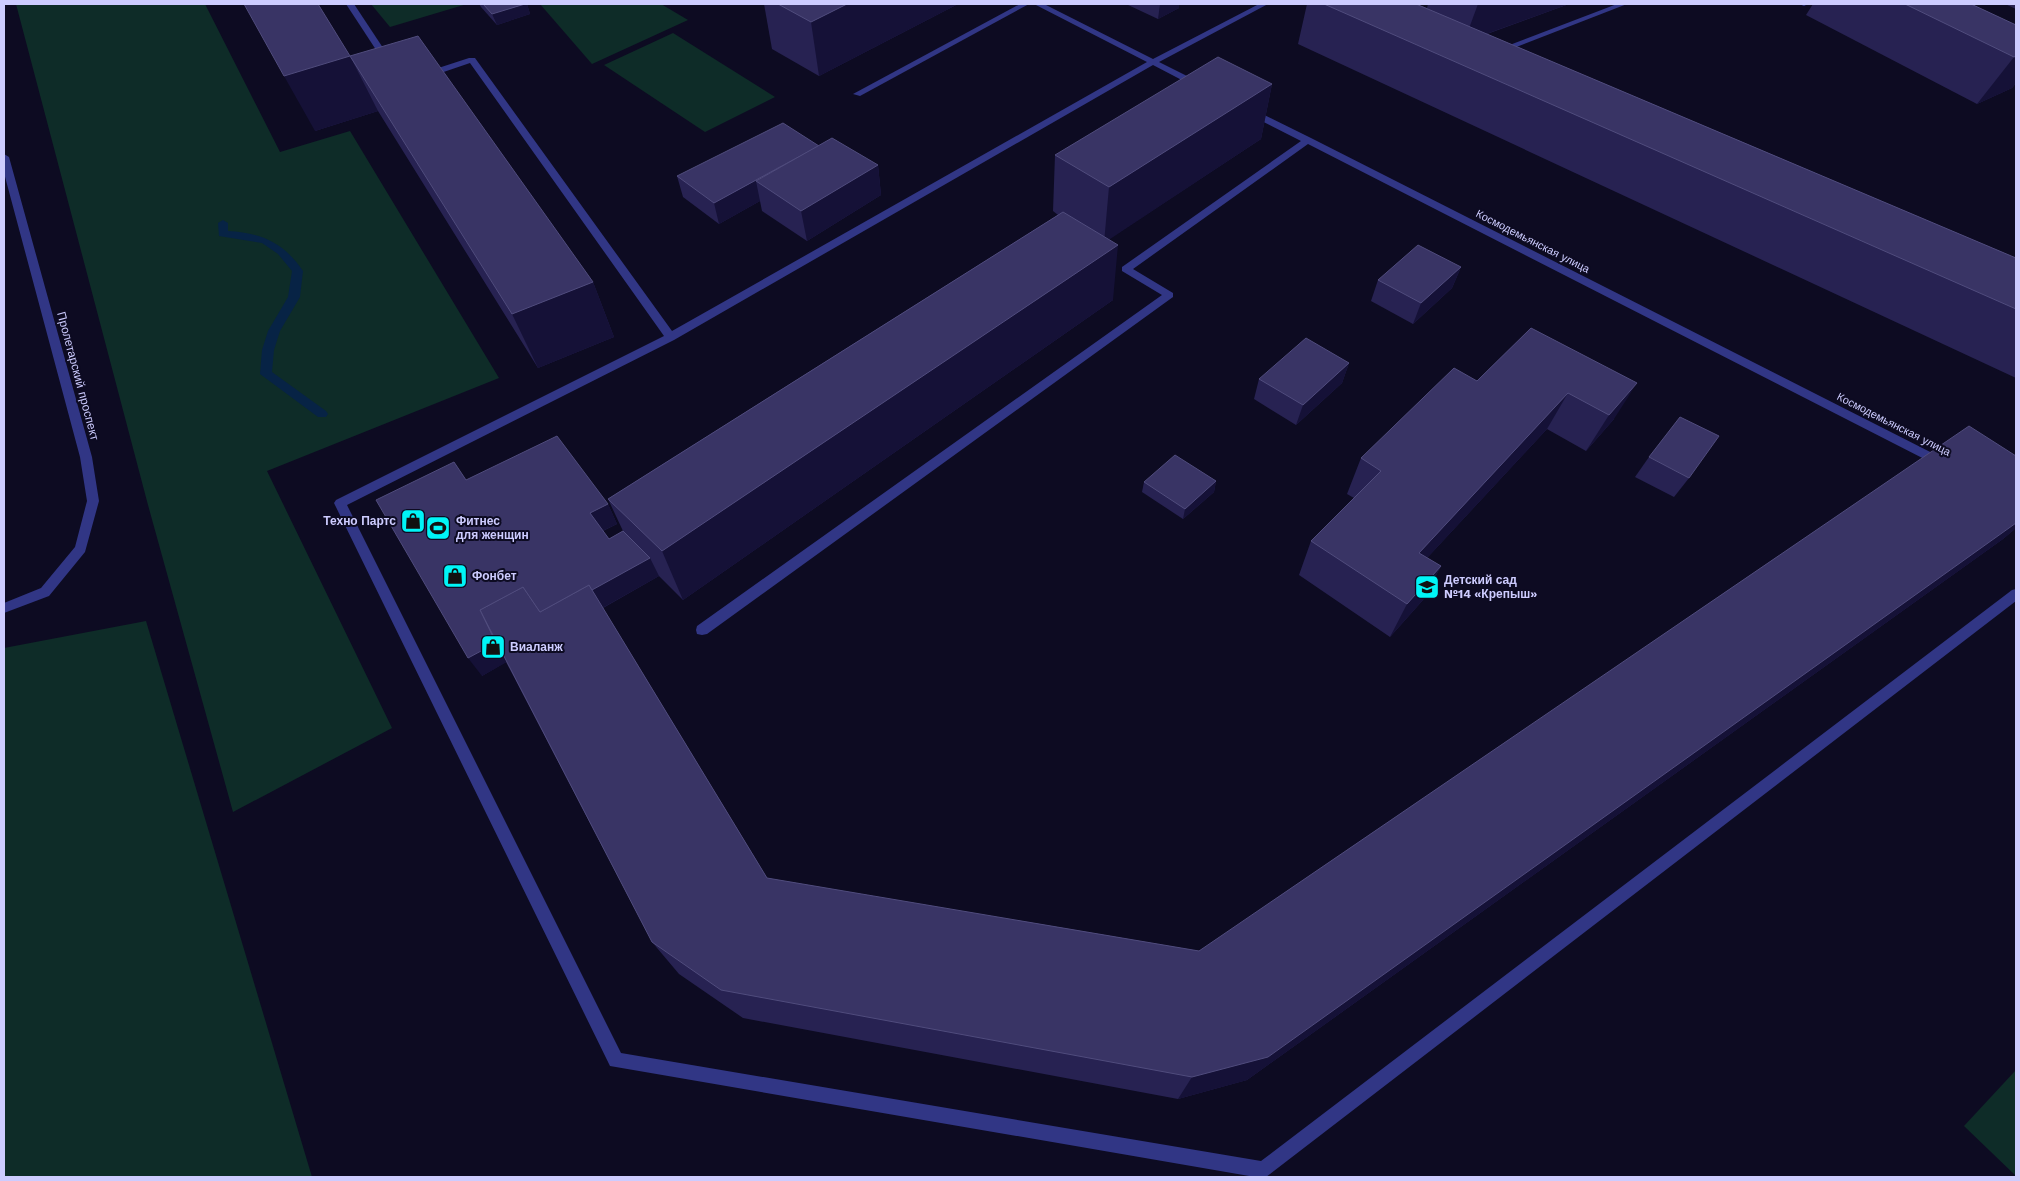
<svg xmlns="http://www.w3.org/2000/svg" width="2020" height="1181" viewBox="0 0 2020 1181" font-family="'Work Sans',sans-serif">
  <style>
    .green { fill: #0e2c28 }
    .lines { fill: none; stroke-linecap: round; stroke-linejoin: round }
    .stream { fill: #072345; fill-rule: evenodd }
    .minor { fill: #313685; fill-rule: evenodd }
    .wall { fill: #272252 }
    .shaded-wall { fill: #151137 }
    .building { fill: #393465; stroke: #504c7d }
    .labels { text-anchor: middle; stroke-width: 4; stroke-linejoin: round; paint-order: stroke }
    .far-street-label { font-size: 11px; fill: #cdccff; stroke: #0d0b22 }
    .street-label { font-size: 12px; fill: #cdccff; stroke: #0d0b22 }
    .poi-label { font-size: 12px; font-weight: bold; fill: #cdccff; stroke: #0d0b22; text-anchor: start }
  </style>
  <rect width="100%" height="100%" fill="#0d0b22"/>
  <g class="green">
    <polygon points="16,4 205,4 280,152 350,131 499,378 267,471 392,728 233,812 148,505"/>
    <polygon points="371,4 467,4 390,27"/>
    <polygon points="540,4 661,4 688,20 592,64"/>
    <polygon points="673,33 775,97 705,132 604,65"/>
    <polygon points="146,621 312,1177 4,1177 4,648"/>
    <polygon points="2016,1070 2016,1176 1964,1126"/>
  </g>
  <g class="lines">
    <path class="stream" d="M223,220L228,223V231C262,233 284,243 303,271L300,297L280,331L274,350L272,372L326,411L328,414L326,417H318L260,374L262,350L268,331L288,297L292,271L278,254L262,243L219,236L218,223Z"/>
    <g class="minor">
      <polygon points="346,4 354,4 391,60 390,62 384,62"/>
      <polygon points="1020,4 1029,4 860,96 853,94"/>
      <polygon points="1034,4 1044,4 1153,59 1259,4 1268,4 1159,62 1203,84 1203,88 1197,88 1153,65 674,340 347,505 621,1053 1261,1161 2012,590 2016,589 2016,601 1266,1177 1255,1177 610,1066 334,503 336,500 664,336 470,63 426,78 423,77 423,73 469,58 475,58 672,331 1147,62"/>
      <polygon points="1617,4 1627,4 1501,53 1494,51"/>
      <polygon points="1799,4 1808,4 1804,6"/>
      <polygon points="1248,110 1254,110 1311,138 1946,460 1948,463 1946,466 1938,466 1308,144 1133,269 1173,293 1173,297 707,634 702,635 697,634 696,630 697,626 1162,295 1122,271 1122,267 1301,141 1248,114"/>
      <polygon points="4,154 9,157 92,457 99,501 85,552 49,596 4,613 4,603 41,588 75,547 87,501 80,457 4,173"/>
    </g>
  </g>
  <g class="wall">
    <polygon points="479,4 527,4 530,14 497,25 481,7"/>
    <polygon points="764,4 958,4 819,76 772,49"/>
    <polygon points="1126,4 1179,4 1179,8 1158,19"/>
    <polygon points="1307,4 1416,4 1427,8 1428,4 1569,4 1487,34 2016,258 2016,378 1298,44"/>
    <polygon points="1813,4 1971,4 2016,25 2016,83 2012,88 1977,104 1806,15"/>
    <polygon points="2005,4 2016,4 2016,9"/>
    <polygon points="350,56 593,282 614,337 538,368 378,111 315,131"/>
    <polygon points="1272,84 1261,139 1109,239 1113,300 683,600 659,576 603,608 767,878 1199,951 2016,456 2016,528 2003,539 1247,1080 1178,1099 743,1018 679,974 652,942 506,662 482,676 466,480 608,504 617,524 603,531 609,539 623,531 608,499 1058,215 1053,211 1055,155"/>
    <polygon points="819,146 878,165 881,195 807,241 762,211 760,201 719,224 683,197 677,176"/>
    <polygon points="1461,267 1452,288 1413,324 1371,301 1378,280"/>
    <polygon points="1531,328 1614,419 1586,451 1547,429 1427,558 1441,566 1423,600 1390,637 1299,575 1311,541 1354,498 1347,494 1361,458 1477,381"/>
    <polygon points="1349,363 1342,383 1296,425 1254,399 1259,379"/>
    <polygon points="1649,457 1689,478 1674,497 1635,477"/>
    <polygon points="1216,481 1214,492 1183,519 1142,492 1144,482"/>
  </g>
  <g class="shaded-wall">
    <polygon points="525,4 527,4 530,14 497,25 492,14"/>
    <polygon points="847,4 958,4 819,76 811,22"/>
    <polygon points="1160,4 1179,4 1179,8 1158,19"/>
    <polygon points="1478,4 1569,4 1464,42"/>
    <polygon points="350,56 378,111 315,131 284,76"/>
    <polygon points="2016,56 2016,83 2012,88 1977,104 2014,57"/>
    <polygon points="1272,84 1261,139 1104,243 1109,187"/>
    <polygon points="820,146 756,181 760,201 719,224 714,203"/>
    <polygon points="878,165 881,195 807,241 801,211"/>
    <polygon points="1118,245 1113,300 683,600 662,551"/>
    <polygon points="1461,267 1452,288 1413,324 1421,303"/>
    <polygon points="593,282 614,337 538,368 512,314"/>
    <polygon points="1349,363 1342,383 1296,425 1303,405"/>
    <polygon points="1637,383 1614,419 1586,451 1609,415"/>
    <polygon points="1568,393 1547,429 1401,586 1419,553"/>
    <polygon points="1216,481 1214,492 1183,519 1185,509"/>
    <polygon points="608,504 617,524 600,532 590,513"/>
    <polygon points="2016,523 2016,528 2003,539 1247,1080 1178,1099 1192,1077"/>
    <polygon points="650,558 659,576 482,676 468,658"/>
    <polygon points="1441,566 1423,600 1390,637 1407,604"/>
  </g>
  <g class="building">
    <polygon points="244,4 318,4 350,56 284,76"/>
    <polygon points="483,4 525,4 492,14"/>
    <polygon points="778,4 847,4 811,22"/>
    <polygon points="1324,4 1416,4 2016,258 2016,309"/>
    <polygon points="1905,4 1971,4 2016,25 2016,56 2014,57"/>
    <polygon points="418,36 593,282 512,314 350,56"/>
    <polygon points="1218,57 1272,84 1109,187 1055,155"/>
    <polygon points="783,123 819,146 778,168 714,203 677,176"/>
    <polygon points="832,138 878,165 801,211 756,181"/>
    <polygon points="1063,212 1118,245 662,551 608,499"/>
    <polygon points="1418,245 1461,267 1421,303 1378,280"/>
    <polygon points="1531,328 1637,383 1609,415 1568,393 1419,553 1441,566 1407,604 1311,541 1381,471 1361,458 1454,368 1477,381"/>
    <polygon points="1306,338 1349,363 1303,405 1259,379"/>
    <polygon points="1680,417 1719,436 1689,478 1649,457"/>
    <polygon points="1969,426 2016,456 2016,523 1268,1057 1192,1077 721,990 652,942 480,610 523,587 540,612 589,585 767,878 1199,951"/>
    <polygon points="557,436 608,504 590,513 609,539 623,531 650,558 592,590 589,585 540,612 523,587 480,610 496,643 468,658 376,500 454,462 466,480"/>
    <polygon points="1175,455 1216,481 1185,509 1144,482"/>
  </g>
  <defs>
    <symbol id="shop-square" viewBox="-11 -11 22 22"><rect x="-9" y="-9" width="18" height="18" rx="4" fill="#00f5f7" stroke="#0d0b22"/><path d="M-5-2.5h2.3a2.7 3.5 0 0 1 5.4 0H5L5.5 6h-11ZM-1.5-2.5h3a1.5 2.3 0 0 0-3 0Z" fill="#111"/></symbol>
    <symbol id="stadium-square" viewBox="-11 -11 22 22"><rect x="-9" y="-9" width="18" height="18" rx="4" fill="#00f5f7" stroke="#0d0b22"/><path d="M0-5a6.5 5 0 1 0 0 10a6.5 5 0 1 0 0-10ZM-3.5-1.8h7v3.6h-7Z" fill="#111"/></symbol>
    <symbol id="school-square" viewBox="-11 -11 22 22"><rect x="-9" y="-9" width="18" height="18" rx="4" fill="#00f5f7" stroke="#0d0b22"/><path d="M0-5L7-2L0 1L-7-2ZM-4 1L0 2.5L4 1V4Q0 6-4 4Z" fill="#111"/></symbol>
  </defs>
  <g fill-rule="evenodd">
    <use href="#shop-square" x="399" y="507" width="28" height="28"/>
    <use href="#stadium-square" x="424" y="514" width="28" height="28"/>
    <use href="#shop-square" x="441" y="562" width="28" height="28"/>
    <use href="#school-square" x="1413" y="573" width="28" height="28"/>
    <use href="#shop-square" x="479" y="633" width="28" height="28"/>
  </g>
  <g class="labels">
    <g class="far-street-label">
      <text transform="translate(1533 241) rotate(27)" y="4">Космодемьянская улица</text>
      <text transform="translate(1894 424) rotate(27)" y="4">Космодемьянская улица</text>
    </g>
    <g class="street-label">
      <text transform="translate(78 376) rotate(75)" y="4">Пролетарский проспект</text>
    </g>
    <g class="poi-label">
      <text x="396" y="525" text-anchor="end">Техно Партс</text>
      <text x="456" y="525">Фитнес<tspan x="456" dy="14">для женщин</tspan></text>
      <text x="472" y="580">Фонбет</text>
      <text x="1444" y="584">Детский сад<tspan x="1444" dy="14">№14 «Крепыш»</tspan></text>
      <text x="510" y="651">Виаланж</text>
    </g>
  </g>
  <rect width="2020" height="1181" fill="none" stroke="#cdccff" stroke-width="10"/>
</svg>
